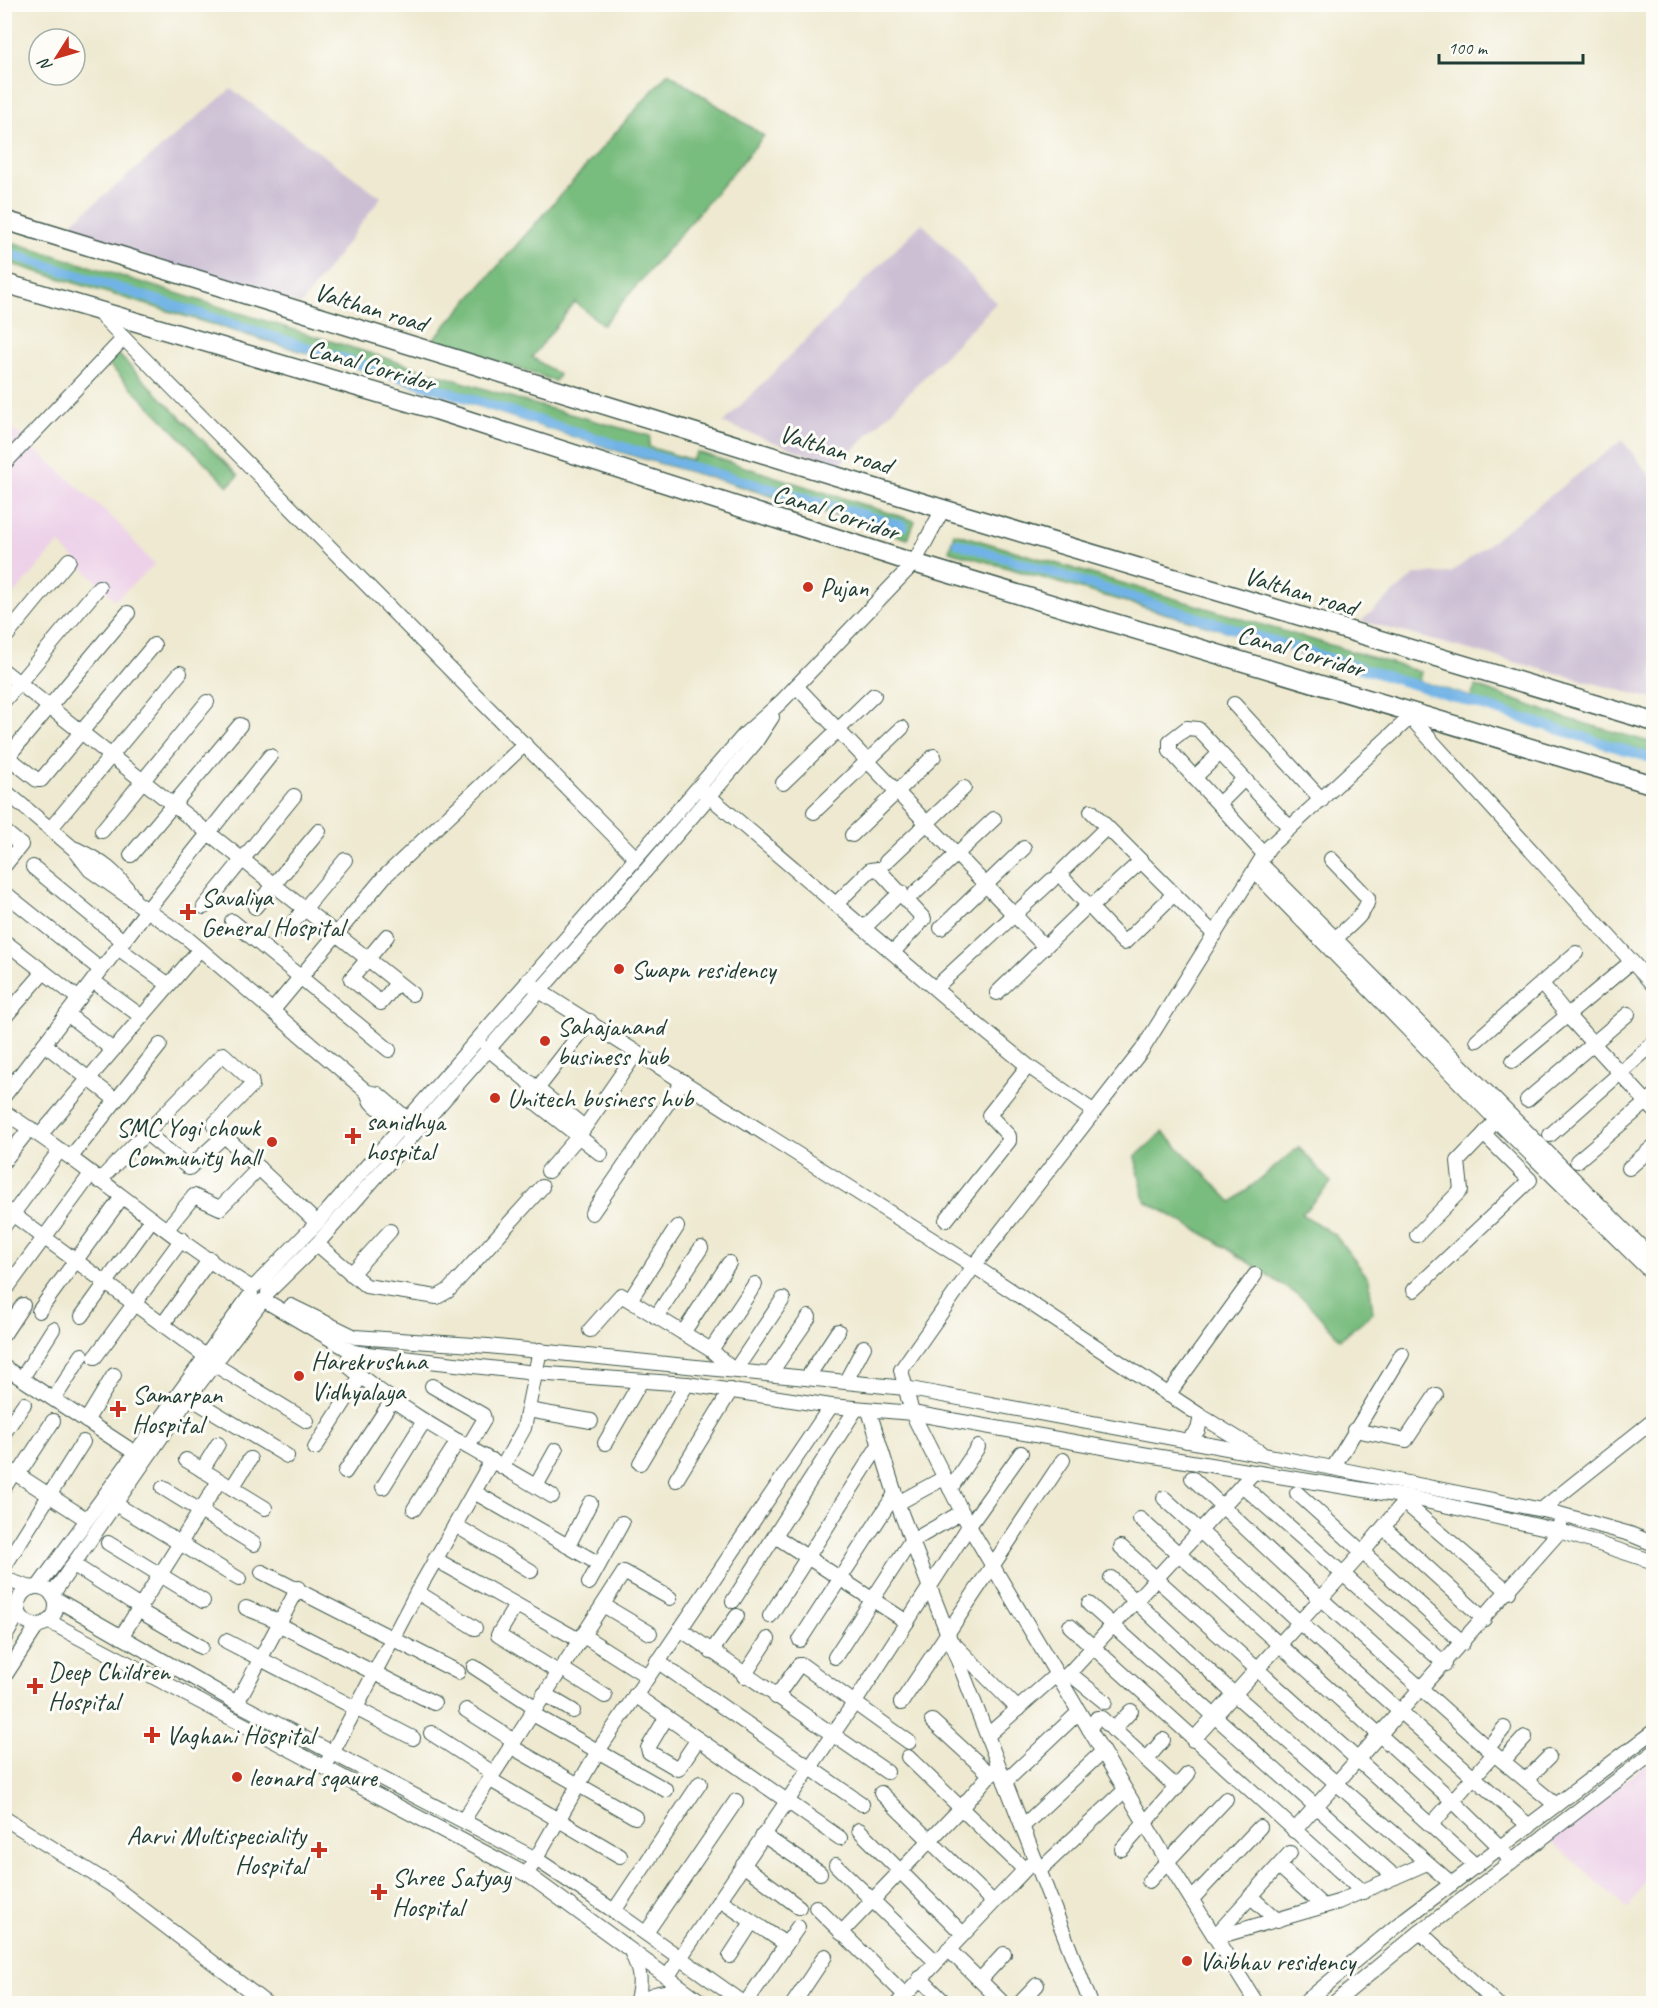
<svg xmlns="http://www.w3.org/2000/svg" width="1658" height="2008" viewBox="0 0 1658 2008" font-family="Caveat,sans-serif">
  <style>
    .built { fill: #edd1e9 }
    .industrial { fill: #ccbfd4 }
    .forest { fill: #78bc7e; stroke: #4c7c59; stroke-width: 1.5 }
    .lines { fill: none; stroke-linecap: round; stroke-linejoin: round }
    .canal { stroke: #71b3e6; stroke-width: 10 }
    .minor-casing { stroke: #3e574b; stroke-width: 16 }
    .major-casing { stroke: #3e574b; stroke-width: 21 }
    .minor { stroke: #fff; stroke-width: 14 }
    .major { stroke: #fff; stroke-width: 18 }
    .poi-dot { fill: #c8321e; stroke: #fdfcf7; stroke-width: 2 }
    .labels { text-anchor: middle; stroke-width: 6; stroke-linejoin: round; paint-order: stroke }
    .street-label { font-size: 26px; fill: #1f3d34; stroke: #fdfcf7 }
    .poi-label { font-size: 26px; fill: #1f3d34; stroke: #fdfcf7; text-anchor: start }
  </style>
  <rect width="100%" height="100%" fill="#fdfcf7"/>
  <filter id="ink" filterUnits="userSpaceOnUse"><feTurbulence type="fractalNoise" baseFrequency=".0167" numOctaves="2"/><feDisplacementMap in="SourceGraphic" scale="12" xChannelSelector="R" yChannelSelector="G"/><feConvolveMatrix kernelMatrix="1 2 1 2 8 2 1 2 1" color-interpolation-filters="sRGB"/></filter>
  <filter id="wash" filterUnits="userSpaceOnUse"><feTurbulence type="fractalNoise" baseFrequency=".008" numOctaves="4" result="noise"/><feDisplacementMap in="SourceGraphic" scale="24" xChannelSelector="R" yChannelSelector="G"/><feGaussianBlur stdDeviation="1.35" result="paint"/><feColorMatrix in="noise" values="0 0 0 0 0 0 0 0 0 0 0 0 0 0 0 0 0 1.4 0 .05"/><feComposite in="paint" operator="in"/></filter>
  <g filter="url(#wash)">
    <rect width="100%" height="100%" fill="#eee9d0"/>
    <g class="built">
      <polygon points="5,422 117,522 154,565 115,600 59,543 5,605"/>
      <polygon points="1653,1759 1653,1867 1628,1909 1550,1840"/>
    </g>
    <g class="industrial">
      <polygon points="231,89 381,197 301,305 63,230"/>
      <polygon points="922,223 996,303 838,466 723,423"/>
      <polygon points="1622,440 1653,479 1653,699 1361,621 1416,574 1451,573"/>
    </g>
    <g class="forest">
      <polygon points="668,73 764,136 603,325 575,302 532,357 559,375 555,381 433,340"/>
      <polygon points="5,240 530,403 650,436 649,447 692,460 697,452 915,521 908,539 720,480 637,457 387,377 5,262"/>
      <polygon points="118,354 238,476 228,486 108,364"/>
      <polygon points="954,533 1421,672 1419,681 1471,697 1476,686 1562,717 1653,743 1653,754 949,551"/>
      <polygon points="1163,1132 1232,1202 1299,1147 1331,1183 1302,1214 1336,1236 1369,1279 1373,1313 1340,1339 1304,1299 1216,1241 1145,1201 1135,1157"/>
    </g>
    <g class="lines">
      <g class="canal">
        <polyline points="4,252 639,452 903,526"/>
        <polyline points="957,543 1654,759"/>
      </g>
    </g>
  </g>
  <g filter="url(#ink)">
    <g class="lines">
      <defs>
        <g id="minor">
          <polyline points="98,312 636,858"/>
          <polyline points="4,464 124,338"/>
          <polyline points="4,639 69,560"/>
          <polyline points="4,671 412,994"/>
          <polyline points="796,686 1045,947"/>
          <polyline points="4,701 99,587"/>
          <polyline points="1234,704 1322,800"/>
          <polyline points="1410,717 1654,986"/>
          <polyline points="8,757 37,780 41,780 154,645"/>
          <polyline points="4,761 128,613"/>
          <polyline points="1194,778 1220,753"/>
          <polyline points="783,783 874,695"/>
          <polyline points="4,790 74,849 90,870 187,938 367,1092 371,1102 408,1132"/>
          <polyline points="703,791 968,1017 1028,1066 1093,1111"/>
          <polyline points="1219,804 1244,779"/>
          <polyline points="1091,811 1215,935"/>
          <polyline points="814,812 902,728"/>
          <polyline points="1107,827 1059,874 1124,943 1174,894"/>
          <polyline points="51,828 180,673"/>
          <polyline points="4,831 21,845 5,865"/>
          <polyline points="102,831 207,702"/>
          <polyline points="852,835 934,756"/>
          <path d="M76,849C103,862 116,871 133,897"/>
          <polyline points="131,855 240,725"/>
          <polyline points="1265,855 1170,751 1170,741 1187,728 1198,729 1290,828"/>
          <path d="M1331,859L1368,898C1368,913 1345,929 1335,939"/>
          <polyline points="886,862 964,788"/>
          <polyline points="1260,863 1654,1260"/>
          <polyline points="33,867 123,941"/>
          <polyline points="1255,872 1503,1127 1654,1275"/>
          <polyline points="915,893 994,819"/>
          <polyline points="10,897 101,970"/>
          <polyline points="836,904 870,870 878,869 924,919 893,952"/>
          <polyline points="204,907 294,796"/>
          <polyline points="255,907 319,831"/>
          <polyline points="1090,908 1141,861"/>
          <polyline points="232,921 389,1050"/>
          <polyline points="864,928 901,892"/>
          <polyline points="941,928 1024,848"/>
          <polyline points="286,931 345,860"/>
          <polyline points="387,936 351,979 381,1003 397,983"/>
          <polyline points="4,941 79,999"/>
          <polyline points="118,948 169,985"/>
          <polyline points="528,980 538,990 974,1266 1201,1416 1260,1452"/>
          <polyline points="93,981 142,1017"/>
          <polyline points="1542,984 1567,1015 1654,1110"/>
          <polyline points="935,988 1052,880"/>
          <polyline points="997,993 1082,911"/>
          <polyline points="273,1010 384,877 525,744"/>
          <polyline points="67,1014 113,1050"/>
          <polyline points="4,1018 44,972"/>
          <polyline points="590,1021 530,1098 601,1154"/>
          <polyline points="1477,1040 1576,953"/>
          <polyline points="44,1044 116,1100"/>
          <polyline points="487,1048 584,1127"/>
          <polyline points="1513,1061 1631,962"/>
          <polyline points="367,1092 378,1094 413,1124"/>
          <polyline points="4,1096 148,909 270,756"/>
          <polyline points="1527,1100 1628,1014"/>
          <path d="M4,1112C90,1166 165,1236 252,1288"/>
          <polyline points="145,1132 189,1168 224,1136"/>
          <polyline points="41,1134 200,949"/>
          <polyline points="1550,1135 1654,1043"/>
          <polyline points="71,1157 160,1045"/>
          <polyline points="4,1161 30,1128"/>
          <polyline points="1577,1161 1654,1096"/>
          <polyline points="1629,1168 1654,1146"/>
          <polyline points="548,1171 578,1137 637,1052"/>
          <polyline points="99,1181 223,1054 251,1080 252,1085 215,1123 215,1127 317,1223"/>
          <polyline points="4,1208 204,1355"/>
          <polyline points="592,1213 683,1081"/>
          <polyline points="946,1220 1009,1141 1009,1136 989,1115 1028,1066"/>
          <polyline points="4,1226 60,1150"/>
          <polyline points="167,1229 194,1196 220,1208 259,1168"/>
          <polyline points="1417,1235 1461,1190 1458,1161 1484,1134"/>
          <polyline points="317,1244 366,1286 437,1297 448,1291 542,1187"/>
          <polyline points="351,1274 390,1231"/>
          <polyline points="256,1285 317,1223 744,735 781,702 914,563 943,509"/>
          <polyline points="7,1288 91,1174"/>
          <polyline points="1414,1290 1530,1180 1484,1134 1496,1120"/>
          <polyline points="268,1292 317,1244 647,869 755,743 772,717"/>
          <polyline points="264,1300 351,1351 359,1353 535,1373 687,1384 831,1406 912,1413 1142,1454 1408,1497 1560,1531 1654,1562"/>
          <polyline points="630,1300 677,1227"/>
          <polyline points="291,1306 355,1337 488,1346 905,1388 1333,1468 1552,1512 1630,1534 1654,1544"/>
          <polyline points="39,1311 122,1197"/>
          <polyline points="82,1316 152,1219"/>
          <polyline points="656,1317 701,1248"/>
          <polyline points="163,1324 210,1259"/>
          <polyline points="590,1330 621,1295 711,1350 732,1369"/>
          <polyline points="683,1333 729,1263"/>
          <polyline points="4,1334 23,1305"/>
          <polyline points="711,1350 755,1284"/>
          <path d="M351,1351L347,1365C409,1418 483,1454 552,1496"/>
          <polyline points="95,1357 182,1239"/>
          <polyline points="215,1365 307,1421"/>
          <polyline points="4,1367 143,1458"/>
          <polyline points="736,1369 783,1299"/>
          <polyline points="770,1374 809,1317"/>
          <polyline points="22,1378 53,1329"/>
          <polyline points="807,1378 838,1331"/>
          <polyline points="846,1381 864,1347"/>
          <polyline points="432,1386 483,1415 484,1420 468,1447"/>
          <polyline points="1168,1395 1255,1275"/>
          <polyline points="189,1397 287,1456"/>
          <polyline points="54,1399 82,1355"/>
          <polyline points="528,1410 591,1421"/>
          <polyline points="869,1411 901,1513 1091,2004"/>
          <polyline points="86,1421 114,1375"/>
          <polyline points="1354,1430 1406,1440 1436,1395"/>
          <polyline points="4,1433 24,1404"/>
          <polyline points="1187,1441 1198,1430 1201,1416"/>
          <polyline points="605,1443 641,1381"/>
          <polyline points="315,1448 361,1376"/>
          <polyline points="186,1460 265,1508"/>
          <polyline points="640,1463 687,1384"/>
          <polyline points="4,1466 86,1519"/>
          <polyline points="503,1466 524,1428 540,1350"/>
          <polyline points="1333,1468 1402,1354"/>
          <polyline points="202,1470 218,1444"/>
          <polyline points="345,1472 393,1399"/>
          <polyline points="18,1475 53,1421"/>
          <polyline points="1192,1478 1320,1598 1494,1754 1556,1805"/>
          <polyline points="676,1480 731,1390"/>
          <polyline points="1242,1485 1445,1664"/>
          <polyline points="536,1486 556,1450"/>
          <polyline points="383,1487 424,1421"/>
          <polyline points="4,1488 14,1472"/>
          <polyline points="163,1488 254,1544"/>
          <polyline points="232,1488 250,1459"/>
          <polyline points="950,1489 978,1447"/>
          <polyline points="474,1492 599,1564"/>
          <polyline points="1297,1493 1463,1643"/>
          <polyline points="1164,1498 1299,1622 1529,1826"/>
          <polyline points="1404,1502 1509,1592"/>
          <polyline points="898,1503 944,1478"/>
          <polyline points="117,1505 239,1579"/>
          <polyline points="414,1509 458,1441"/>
          <polyline points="1541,1510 1654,1420"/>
          <polyline points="1140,1519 1453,1801 1500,1847 1511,1862"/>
          <polyline points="455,1525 531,1571"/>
          <polyline points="1384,1528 1484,1619"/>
          <polyline points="775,1536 907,1622"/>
          <polyline points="912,1541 962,1512"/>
          <polyline points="108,1543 203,1601"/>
          <polyline points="568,1546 590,1503"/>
          <polyline points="1121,1547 1476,1866"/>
          <polyline points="435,1559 579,1640"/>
          <polyline points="74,1565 140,1607"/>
          <polyline points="4,1567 83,1442"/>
          <polyline points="262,1572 458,1672"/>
          <polyline points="1111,1578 1235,1695 1452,1884"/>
          <polyline points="4,1579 31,1588"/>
          <polyline points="589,1583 622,1523"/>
          <polyline points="38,1587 251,1294"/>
          <circle cx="37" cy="1606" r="19"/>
          <polyline points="417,1592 475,1628"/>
          <polyline points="52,1595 189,1397 262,1301"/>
          <polyline points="54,1598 237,1703 536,1859 614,1911 745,2004"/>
          <polyline points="733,1601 856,1409"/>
          <polyline points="1089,1604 1395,1877"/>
          <polyline points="516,1605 498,1635 558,1672"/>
          <polyline points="603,1605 650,1633"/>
          <polyline points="246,1608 281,1622"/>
          <polyline points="138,1610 201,1647"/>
          <polyline points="770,1616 879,1445"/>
          <polyline points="48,1621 531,1877 704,2004"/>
          <polyline points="280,1625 434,1703"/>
          <polyline points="1070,1626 1363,1892"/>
          <polyline points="680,1629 887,1772"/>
          <polyline points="582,1635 647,1676"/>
          <polyline points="121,1637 219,1481"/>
          <polyline points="4,1639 19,1612"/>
          <polyline points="800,1640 895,1494"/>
          <polyline points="226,1641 413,1738"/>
          <polyline points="954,1644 1018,1709"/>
          <polyline points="711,1652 737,1616"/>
          <polyline points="835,1657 912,1539"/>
          <polyline points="657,1661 862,1804"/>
          <polyline points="474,1667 535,1707"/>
          <polyline points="561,1668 605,1696"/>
          <polyline points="1069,1673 1105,1702"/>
          <polyline points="744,1676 768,1639"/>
          <polyline points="4,1677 38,1625"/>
          <polyline points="1061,1682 1253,1473"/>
          <polyline points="544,1694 573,1711"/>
          <polyline points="635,1695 840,1838"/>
          <polyline points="776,1697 799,1665 802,1665 909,1742"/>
          <polyline points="237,1703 298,1588"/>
          <polyline points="901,1703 1063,1460"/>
          <polyline points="466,1710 513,1740"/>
          <polyline points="531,1713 666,1790"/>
          <polyline points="666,1718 648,1748 649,1752 678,1769 698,1739"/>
          <polyline points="932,1721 991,1775"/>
          <polyline points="1089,1729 1097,1718 1101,1718 1177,1788"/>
          <polyline points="1113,1730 1131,1711"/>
          <polyline points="431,1733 493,1773"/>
          <polyline points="988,1735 1057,1674"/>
          <polyline points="1193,1740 1363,1552 1408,1497"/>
          <polyline points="510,1746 635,1817"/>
          <polyline points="1488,1748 1504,1728"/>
          <polyline points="908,1757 1024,1869"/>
          <polyline points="1146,1760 1163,1740"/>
          <polyline points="328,1761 417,1592 492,1460"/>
          <polyline points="1503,1761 1525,1737"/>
          <polyline points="489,1779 620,1856"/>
          <polyline points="1526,1780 1549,1757"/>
          <polyline points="1005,1782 1079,1712"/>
          <polyline points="881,1793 993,1902"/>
          <polyline points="4,1818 113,1886 267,2004"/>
          <polyline points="464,1819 624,1572 670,1598"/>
          <polyline points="1431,1825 1494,1754"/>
          <polyline points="1022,1827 1102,1752"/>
          <polyline points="859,1830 963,1934"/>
          <polyline points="1294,1831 1560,1531 1560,1523"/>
          <polyline points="763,1835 820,1873"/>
          <polyline points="1122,1849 1188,1774"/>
          <polyline points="743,1865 799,1907"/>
          <polyline points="836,1865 936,1962"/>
          <polyline points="1279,1866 1323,1906"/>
          <polyline points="531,1867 598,1751 831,1406"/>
          <polyline points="1040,1870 1125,1790"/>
          <polyline points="1149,1881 1226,1799"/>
          <polyline points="1250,1896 1277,1920"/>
          <polyline points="1192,1899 1260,1827"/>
          <polyline points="720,1900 786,1944"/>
          <polyline points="816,1907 905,1995"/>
          <polyline points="614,1911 700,1783"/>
          <polyline points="1420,1932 1497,2004"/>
          <polyline points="646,1933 736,1801"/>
          <polyline points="841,1933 961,1808 998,1765"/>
          <polyline points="1216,1935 1290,1853"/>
          <polyline points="1217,1937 1338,1902 1427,1863"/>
          <polyline points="948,1949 1004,2004"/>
          <path d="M632,1954C641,1972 642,1983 636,2003"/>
          <polyline points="730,1956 752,1922"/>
          <polyline points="667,1977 861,1693 969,1526 1021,1453"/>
          <polyline points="920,1978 946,2004"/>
          <polyline points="980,1980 1004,1954"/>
          <path d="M635,2004C652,1992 666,1990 686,1992"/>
          <polyline points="745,2004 798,1927"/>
          <polyline points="793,2004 825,1956"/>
          <polyline points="897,2004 1035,1859"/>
          <polyline points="1019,2004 1037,1985"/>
          <polyline points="1257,2004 1168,1862 969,1526 912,1413 901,1370 974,1266 1142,1050 1269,847 1416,712"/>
          <polyline points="1303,2004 1405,1919 1654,1731"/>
          <polyline points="1333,2004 1420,1932 1654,1752"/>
        </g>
        <g id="major">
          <polyline points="4,220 943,509 1654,722"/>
          <polyline points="4,283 436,410 914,563 1654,785"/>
        </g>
      </defs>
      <use href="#minor" class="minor-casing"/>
      <use href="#major" class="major-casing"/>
      <use href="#minor" class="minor"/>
      <use href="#major" class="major"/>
    </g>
  </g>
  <g class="poi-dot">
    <circle cx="808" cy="587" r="6"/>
    <path d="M185 903h6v6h6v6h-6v6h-6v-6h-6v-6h6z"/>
    <circle cx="619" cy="969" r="6"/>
    <circle cx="545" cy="1041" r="6"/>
    <circle cx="495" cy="1098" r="6"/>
    <path d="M350 1127h6v6h6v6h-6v6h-6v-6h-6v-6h6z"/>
    <circle cx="272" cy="1142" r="6"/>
    <circle cx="299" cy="1376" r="6"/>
    <path d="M115 1400h6v6h6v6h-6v6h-6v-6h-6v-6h6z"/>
    <path d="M32 1677h6v6h6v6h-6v6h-6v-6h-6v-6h6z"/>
    <path d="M149 1726h6v6h6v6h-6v6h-6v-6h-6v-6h6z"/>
    <circle cx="237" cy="1777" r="6"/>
    <path d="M316 1841h6v6h6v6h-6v6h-6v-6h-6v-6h6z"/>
    <path d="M376 1883h6v6h6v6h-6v6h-6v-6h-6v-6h6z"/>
    <circle cx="1187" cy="1961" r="6"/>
  </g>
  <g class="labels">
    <g class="street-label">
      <text transform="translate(371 307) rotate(17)" y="9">Valthan road</text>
      <text transform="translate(372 365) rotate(16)" y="9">Canal Corridor</text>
      <text transform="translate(836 449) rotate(17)" y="9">Valthan road</text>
      <text transform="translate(836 512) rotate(18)" y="9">Canal Corridor</text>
      <text transform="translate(1301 591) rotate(17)" y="9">Valthan road</text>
      <text transform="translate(1301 651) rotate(16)" y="9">Canal Corridor</text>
    </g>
    <g class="poi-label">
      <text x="820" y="596">Pujan</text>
      <text x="201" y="906">Savaliya<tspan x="201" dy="30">General Hospital</tspan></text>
      <text x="631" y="978">Swapn residency</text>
      <text x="557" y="1035">Sahajanand<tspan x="557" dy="30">business hub</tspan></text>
      <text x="507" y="1107">Unitech business hub</text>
      <text x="366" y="1130">sanidhya<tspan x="366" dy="30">hospital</tspan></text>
      <text x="260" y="1136" text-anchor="end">SMC Yogi chowk<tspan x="260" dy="30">Community hall</tspan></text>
      <text x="311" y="1370">Harekrushna<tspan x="311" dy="30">Vidhyalaya</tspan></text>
      <text x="132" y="1403">Samarpan<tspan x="132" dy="30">Hospital</tspan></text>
      <text x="48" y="1680">Deep Children<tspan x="48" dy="30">Hospital</tspan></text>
      <text x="166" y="1744">Vaghani Hospital</text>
      <text x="249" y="1786">leonard sqaure</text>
      <text x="306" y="1844" text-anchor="end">Aarvi Multispeciality<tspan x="306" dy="30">Hospital</tspan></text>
      <text x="392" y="1886">Shree Satyay<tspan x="392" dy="30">Hospital</tspan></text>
      <text x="1199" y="1970">Vaibhav residency</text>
    </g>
  </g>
  <rect width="1658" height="2008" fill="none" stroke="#fdfcf7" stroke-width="24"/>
  <g transform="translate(57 57) rotate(233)"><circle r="28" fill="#fdfcf7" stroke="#a4b0a9" stroke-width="1.5"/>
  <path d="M0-4.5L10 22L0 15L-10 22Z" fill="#c8321e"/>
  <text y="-9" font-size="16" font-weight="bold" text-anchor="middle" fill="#1f3d34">N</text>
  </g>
  <path d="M1439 54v9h144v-9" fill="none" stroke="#1f3d34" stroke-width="3"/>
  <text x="1448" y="54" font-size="18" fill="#1f3d34" stroke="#fdfcf7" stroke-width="4.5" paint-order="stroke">100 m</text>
</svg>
